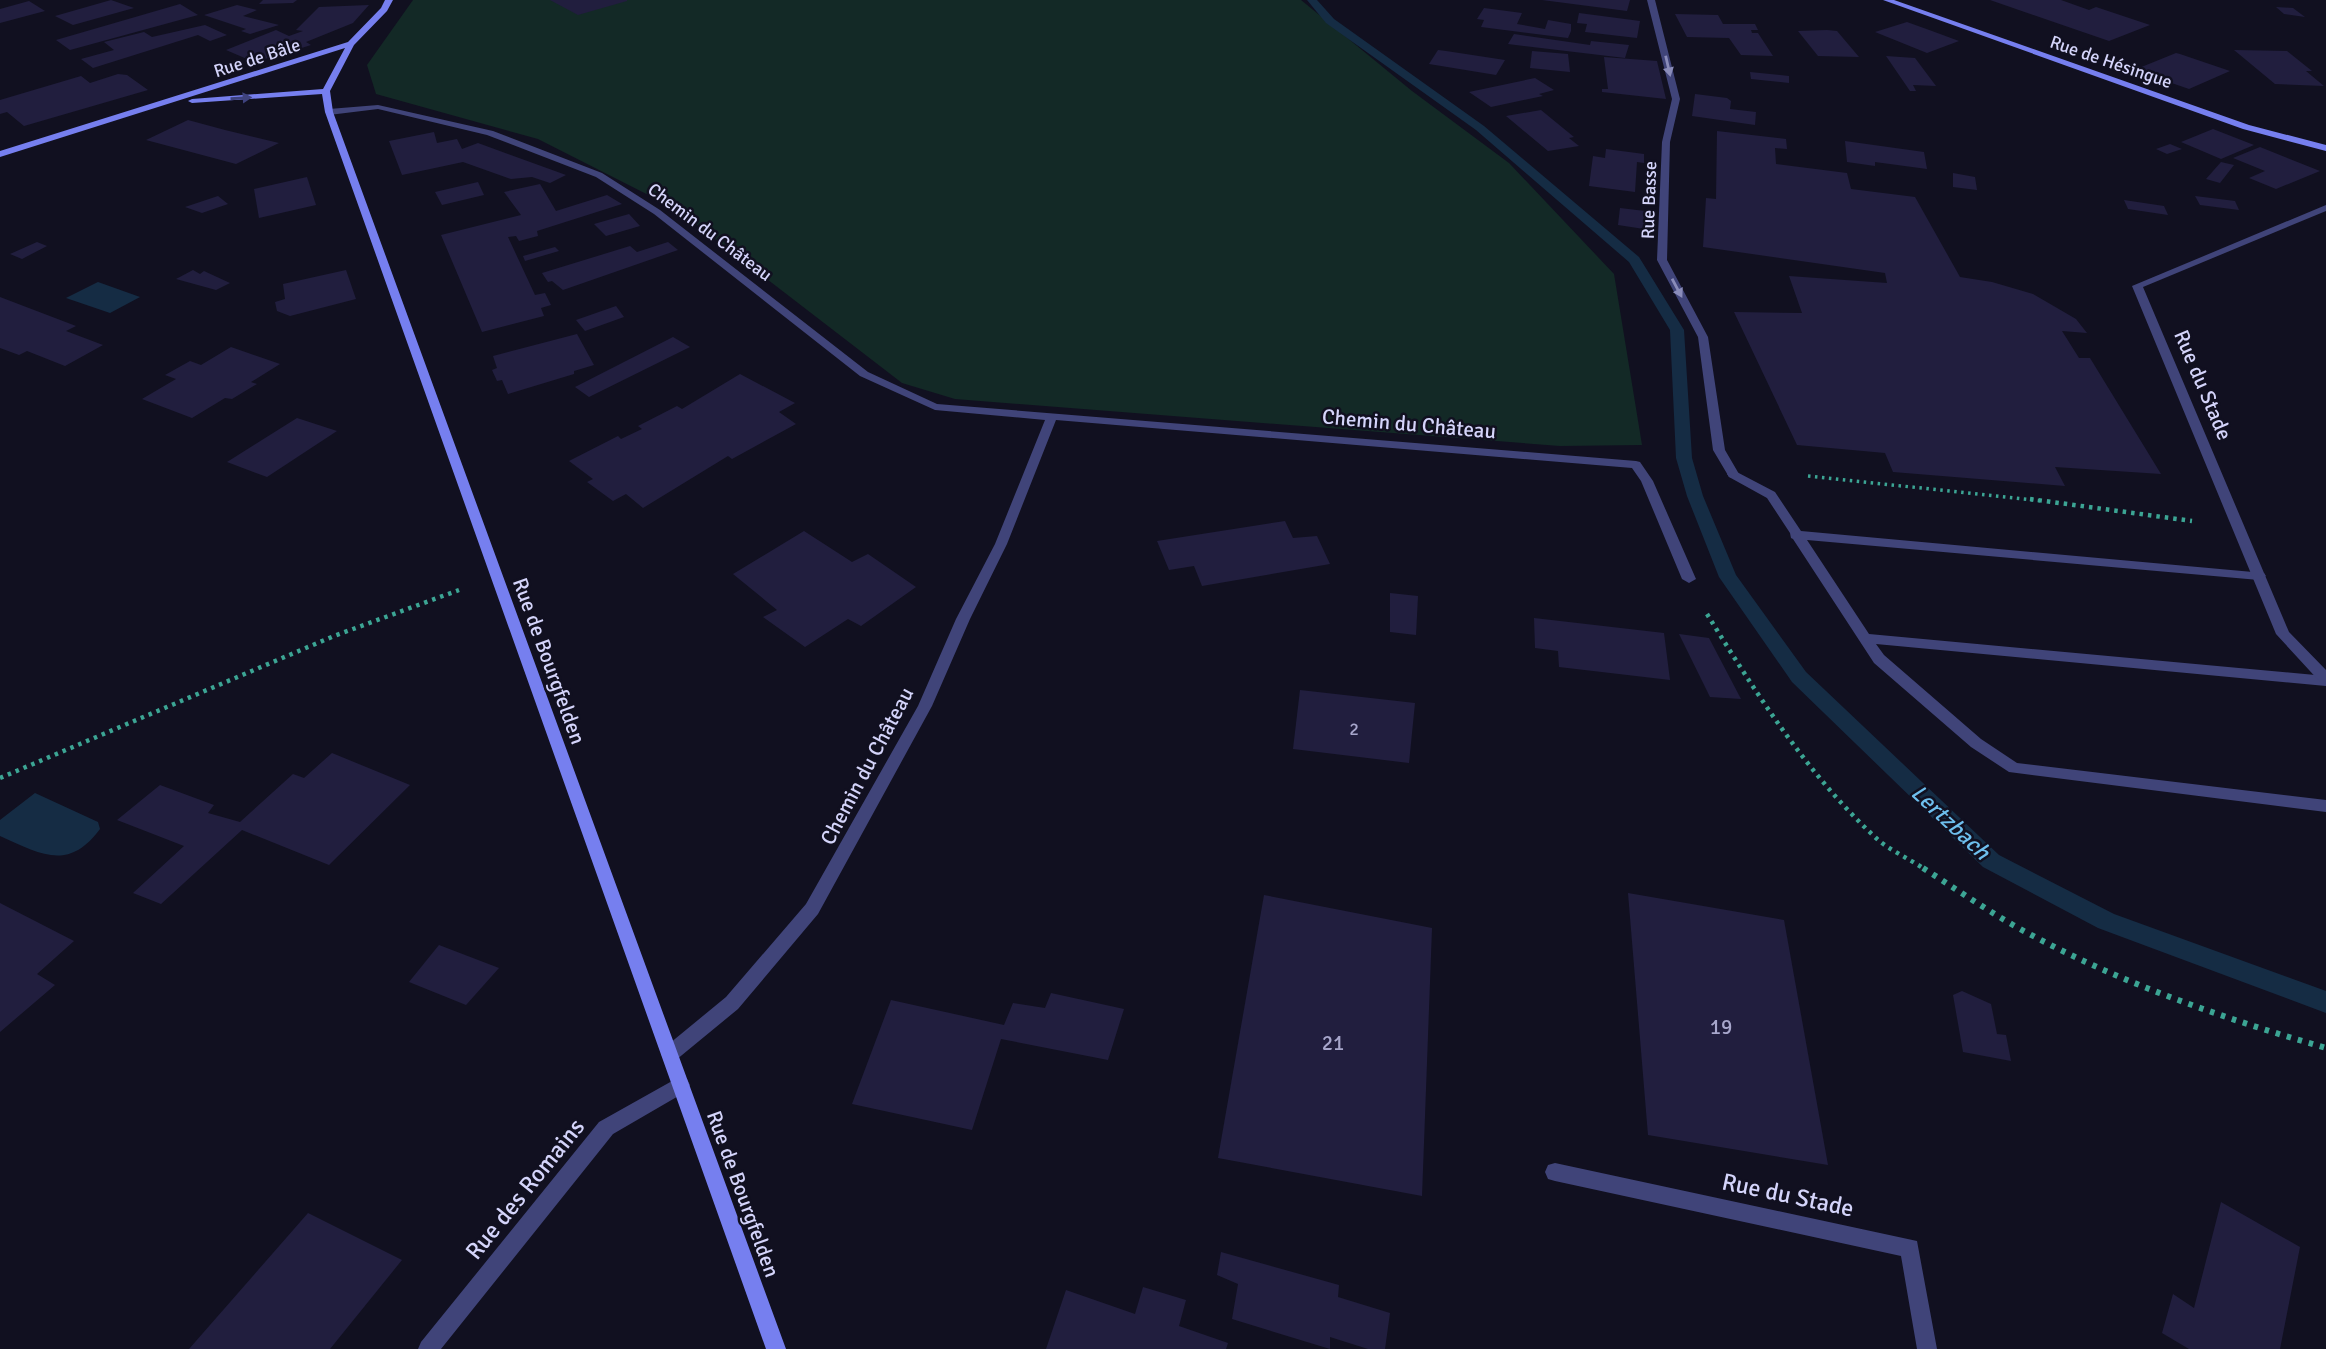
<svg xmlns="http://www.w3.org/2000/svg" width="2326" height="1349" viewBox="0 0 2326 1349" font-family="Signika,sans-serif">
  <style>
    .green { fill: #132926 }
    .water { fill: #152c44 }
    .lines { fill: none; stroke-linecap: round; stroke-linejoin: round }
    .stream { fill: #152c44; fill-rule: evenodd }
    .building { fill: #211e3e }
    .path-far2 { stroke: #3ca594; stroke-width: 3.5; stroke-dasharray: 2.5 4.5; stroke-linecap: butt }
    .path-far1 { stroke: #3ca594; stroke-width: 4.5; stroke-dasharray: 3.5 5; stroke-linecap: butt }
    .path { stroke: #3ca594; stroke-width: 6; stroke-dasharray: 4.5 7; stroke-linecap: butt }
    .lane { fill: #404479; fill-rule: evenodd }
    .street { fill: #404479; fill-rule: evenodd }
    .secondary { fill: #767fef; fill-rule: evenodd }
    .oneway { fill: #8a8cba }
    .oneway2 { fill: #3e427d }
    .labels { text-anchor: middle; stroke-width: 5; stroke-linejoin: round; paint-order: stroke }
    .far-street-label { font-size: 18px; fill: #d4d4fa; stroke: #111020 }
    .number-label { font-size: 18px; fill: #a7a6cb }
    .street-label { font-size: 21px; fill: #d4d4fa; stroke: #111020 }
    .near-number-label { font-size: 21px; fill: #a7a6cb }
    .water-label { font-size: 23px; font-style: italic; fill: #6ebfee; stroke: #111020 }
    .near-street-label { font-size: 24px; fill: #d4d4fa; stroke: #111020 }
  </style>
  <rect width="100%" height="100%" fill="#111020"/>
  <polygon class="green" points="413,0 1301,0 1412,91 1509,163 1614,274 1642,445 1560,446 955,399 902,383 676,209 538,139 376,94 367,65"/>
  <g class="water">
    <polygon points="98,282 140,297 110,313 66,298"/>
    <path d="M35,793L98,822L100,829C68,872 41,854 0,836V820Z"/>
  </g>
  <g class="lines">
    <polygon class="stream" points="1307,0 1317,0 1334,19 1484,126 1639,257 1684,330 1692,458 1703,496 1736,575 1806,672 1999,855 2114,914 2326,991 2326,1013 2098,928 1983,867 1792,682 1719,577 1687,496 1676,458 1670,330 1629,262 1476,130 1326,23"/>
  </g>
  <g class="building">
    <polygon points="111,0 134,8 73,25 55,16"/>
    <polygon points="263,0 297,0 293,3 259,4"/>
    <polygon points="550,0 627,0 627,1 578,15"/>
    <polygon points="1542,0 1630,0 1627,11"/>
    <polygon points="1990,0 2061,0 2089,10 2096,7 2150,25 2109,41"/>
    <polygon points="29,1 45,11 0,23 0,9"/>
    <polygon points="180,4 198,15 70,50 56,40"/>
    <polygon points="237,5 257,10 243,16 279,25 250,34 241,31 246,29 204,15"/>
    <polygon points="369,5 353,23 306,42 311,45 286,53 254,62 226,50 276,30 289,36 303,31 296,30 319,7"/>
    <polygon points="2276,7 2293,8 2305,17 2284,14"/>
    <polygon points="1484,8 1522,13 1517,24 1545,29 1548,20 1571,24 1571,31 1568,38 1481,27 1484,20 1477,19"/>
    <polygon points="1579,13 1640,21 1637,38 1585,32 1587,24 1577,23"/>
    <polygon points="1675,14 1718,15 1723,24 1755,24 1758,30 1751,30 1752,33 1758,33 1773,56 1741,55 1729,38 1687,37"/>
    <polygon points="1907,22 1932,31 1959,41 1927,53 1875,32"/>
    <polygon points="205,25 227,35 210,41 198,35 93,68 81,59 114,50 104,42 144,32 152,37"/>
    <polygon points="1827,30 1837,31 1859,57 1818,56 1798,31"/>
    <polygon points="1514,34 1590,45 1591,41 1629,45 1625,58 1508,44"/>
    <polygon points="1438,50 1446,51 1505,60 1496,75 1429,64"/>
    <polygon points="2234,50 2287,51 2312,71 2306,71 2324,86 2275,84"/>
    <polygon points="1532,51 1568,54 1570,72 1530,68"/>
    <polygon points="2176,53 2180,54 2230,71 2189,89 2134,70"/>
    <polygon points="1886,56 1915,58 1936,86 1913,85 1916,91 1910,91"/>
    <polygon points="1604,57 1657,61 1666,99 1602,92 1602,89 1608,89"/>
    <polygon points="1750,72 1789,76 1789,83 1751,79"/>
    <polygon points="118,74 127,75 148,90 24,126 7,112 0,114 0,100 81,76 90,83"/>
    <polygon points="1535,78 1554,90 1539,94 1543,96 1491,107 1469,92"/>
    <polygon points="1695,94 1727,98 1731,101 1730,109 1756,112 1755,125 1692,116"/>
    <polygon points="1541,110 1574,137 1569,138 1579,146 1548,151 1506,116"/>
    <polygon points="188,120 225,130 279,143 236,164 146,140"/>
    <polygon points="2213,129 2254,145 2221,159 2181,142"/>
    <polygon points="1717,131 1786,139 1787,149 1775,148 1776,164 1847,173 1851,189 1915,197 1960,277 1992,282 2033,294 2076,319 2087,333 2062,331 2079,358 2090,358 2161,474 2055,467 2065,486 1893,472 1885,453 1797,445 1734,312 1802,313 1789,276 1887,283 1885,273 1703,247 1706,198 1716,199"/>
    <polygon points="434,132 437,143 457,139 462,149 478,143 566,175 550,183 532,177 511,179 463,162 402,175 389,141"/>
    <polygon points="1845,141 1924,152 1927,169 1875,162 1875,166 1847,162"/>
    <polygon points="2170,144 2182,149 2167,154 2156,149"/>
    <polygon points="2260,147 2320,171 2276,189 2249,178 2265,171 2233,158"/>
    <polygon points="1606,149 1644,154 1644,163 1637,162 1635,192 1589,186 1593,156 1605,158"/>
    <polygon points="2221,162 2234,165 2220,183 2206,179"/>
    <polygon points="1953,173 1975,177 1977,190 1953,187"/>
    <polygon points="307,177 316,205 259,218 254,189"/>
    <polygon points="478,182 484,195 442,205 435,192"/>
    <polygon points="540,184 556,211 607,195 622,204 537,231 538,236 519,241 516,236 508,237 535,295 545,293 551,305 541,308 544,316 482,332 441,235 521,215 504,192"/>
    <polygon points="218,196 228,204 202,213 185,207"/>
    <polygon points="2195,196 2235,201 2239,210 2200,205"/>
    <polygon points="2124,200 2164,206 2168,215 2128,209"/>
    <polygon points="1620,208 1645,211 1644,229 1618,225"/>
    <polygon points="629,214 640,226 606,236 594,224"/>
    <polygon points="37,242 47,246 22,259 10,254"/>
    <polygon points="668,242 678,250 563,290 552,281 548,282 542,273 630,246 637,252"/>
    <polygon points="555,247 559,251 525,261 523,256"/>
    <polygon points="193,270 200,274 204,271 230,283 216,290 176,279"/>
    <polygon points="346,270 356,299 290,316 277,311 275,302 285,299 283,284"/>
    <polygon points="0,297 76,326 66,331 103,345 65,366 27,351 19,355 0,348"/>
    <polygon points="616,306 624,317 585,331 576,320"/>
    <polygon points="577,334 594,365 574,371 574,374 508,394 502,380 497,381 492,370 497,368 493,356"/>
    <polygon points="673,337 690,347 589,397 575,387"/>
    <polygon points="231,347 280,364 251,382 257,384 232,399 225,398 192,418 142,399 176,379 165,375 190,361 201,365"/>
    <polygon points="740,374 795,403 779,412 796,424 732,459 728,456 643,508 626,494 613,501 587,482 593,479 569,461 618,436 621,439 642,429 638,426 677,406 682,409"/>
    <polygon points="297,418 337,431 267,477 227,462"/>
    <polygon points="1285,521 1293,538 1317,536 1330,564 1202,586 1194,566 1169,570 1157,541"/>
    <polygon points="804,531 852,562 868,554 916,587 861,626 848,619 805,647 763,617 777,610 733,574"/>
    <polygon points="1390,593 1418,596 1416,635 1390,632"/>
    <polygon points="1534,618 1664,633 1670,680 1559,667 1558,651 1535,648"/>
    <polygon points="1679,634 1709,638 1741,699 1710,697"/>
    <polygon points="1300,690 1415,703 1409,763 1293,749"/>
    <polygon points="332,753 410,785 329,865 242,830 161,904 133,893 184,846 117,820 160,785 214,805 208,813 240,822 293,774 304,778"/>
    <polygon points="1628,893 1784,920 1828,1165 1648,1135"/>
    <polygon points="1264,895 1432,928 1422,1196 1218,1158"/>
    <polygon points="0,903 74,941 37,974 55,985 0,1032"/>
    <polygon points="439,945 499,968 466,1005 409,982"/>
    <polygon points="1962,991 1991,1004 1997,1034 2006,1035 2011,1061 1963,1052 1953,995"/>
    <polygon points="1051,993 1124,1009 1108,1060 1001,1039 972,1130 852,1104 891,1000 1004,1025 1013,1003 1045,1008"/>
    <polygon points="2221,1202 2300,1247 2280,1349 2189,1349 2162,1333 2173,1294 2194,1308"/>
    <polygon points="308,1213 402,1260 330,1349 189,1349"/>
    <polygon points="1221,1252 1339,1285 1338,1297 1390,1313 1385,1349 1368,1349 1330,1337 1330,1349 1232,1319 1238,1284 1217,1275"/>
    <polygon points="1143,1287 1186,1300 1179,1326 1228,1343 1226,1349 1046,1349 1066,1290 1135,1314"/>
  </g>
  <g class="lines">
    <polyline class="path-far2" points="1808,476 2043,501"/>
    <g class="path-far1">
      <polyline points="2030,499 2192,521"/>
      <path d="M1707,614C1756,693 1807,774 1876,838C1889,850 1910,859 1926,870"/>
      <polyline points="0,778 334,636 459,590"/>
    </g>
    <path class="path" d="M1923,868C1953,887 1982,907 2013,925C2111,980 2219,1017 2326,1048"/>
    <g class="lane">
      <polygon points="1733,470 1775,492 1801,531 2264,573 2266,576 2259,580 1807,540 1869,634 2326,676 2326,686 1876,644 1884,655 1981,739 2017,763 2326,800 2326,812 2009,772 1971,747 1874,663 1793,539 1791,538 1790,533 1767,498 1729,477 1727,474 1729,471"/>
      <polygon points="1555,1163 1917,1241 1937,1349 1917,1349 1901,1256 1555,1181 1548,1179 1545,1172 1548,1165"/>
    </g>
    <g class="street">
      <polygon points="1647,0 1655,0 1680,99 1670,142 1667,260 1708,337 1725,450 1739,474 1733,478 1729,477 1713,450 1698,337 1657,260 1662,142 1672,99"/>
      <polygon points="378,105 493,131 602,173 660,210 868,372 937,404 1636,461 1640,462 1653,481 1696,579 1689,583 1682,579 1641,481 1632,468 1056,420 1007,544 970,619 932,706 818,914 738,1009 676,1060 670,1062 664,1060 661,1054 664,1048 726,997 806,904 918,706 956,619 995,544 1045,420 935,410 860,376 654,214 596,177 487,135 378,109 329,115 325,112 329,109"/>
      <polygon points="2326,205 2326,211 2143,287 2289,632 2326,670 2326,684 2321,683 2276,634 2132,286"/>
      <polygon points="681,1076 687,1079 690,1085 687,1091 613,1134 441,1349 418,1349 421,1342 599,1122"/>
    </g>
    <g class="secondary">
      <polygon points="385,0 393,0 387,11 354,45 330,91 333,112 786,1349 766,1349 325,112 322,94 192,103 188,101 192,99 323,89 345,48 0,157 0,151 348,42 381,8"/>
      <polygon points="1883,0 1894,0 2249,125 2326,145 2326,151 2243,129"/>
    </g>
  </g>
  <defs><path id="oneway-solid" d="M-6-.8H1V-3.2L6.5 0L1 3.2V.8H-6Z" transform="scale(1.75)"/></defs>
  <g class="oneway">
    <use href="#oneway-solid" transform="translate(1668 66) rotate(77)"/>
    <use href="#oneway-solid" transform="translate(1677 288) rotate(62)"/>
  </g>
  <use class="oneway2" href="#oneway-solid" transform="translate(241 98) rotate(-4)"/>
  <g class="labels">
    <g class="far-street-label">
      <text transform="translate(257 58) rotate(-18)" y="6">Rue de Bâle</text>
      <text transform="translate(2111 62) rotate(19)" y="6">Rue de Hésingue</text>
      <text transform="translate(1649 200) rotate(-88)" y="6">Rue Basse</text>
      <text transform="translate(710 232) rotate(37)" y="6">Chemin du Château</text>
    </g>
    <g class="number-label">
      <text x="1354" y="735">2</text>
    </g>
    <g class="street-label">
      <text transform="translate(2203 385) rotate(67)" y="7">Rue du Stade</text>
      <text transform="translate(1409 424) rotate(5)" y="7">Chemin du Château</text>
      <text transform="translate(549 661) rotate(70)" y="7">Rue de Bourgfelden</text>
      <text transform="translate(867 766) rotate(-62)" y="7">Chemin du Château</text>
      <text transform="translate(743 1194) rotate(70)" y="7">Rue de Bourgfelden</text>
    </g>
    <g class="near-number-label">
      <text x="1721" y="1034">19</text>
      <text x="1333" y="1050">21</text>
    </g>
    <g class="water-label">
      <text transform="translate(1951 822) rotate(43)" y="8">Lertzbach</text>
    </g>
    <g class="near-street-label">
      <text transform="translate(525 1189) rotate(-51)" y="8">Rue des Romains</text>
      <text transform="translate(1788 1195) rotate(12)" y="8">Rue du Stade</text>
    </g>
  </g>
</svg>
